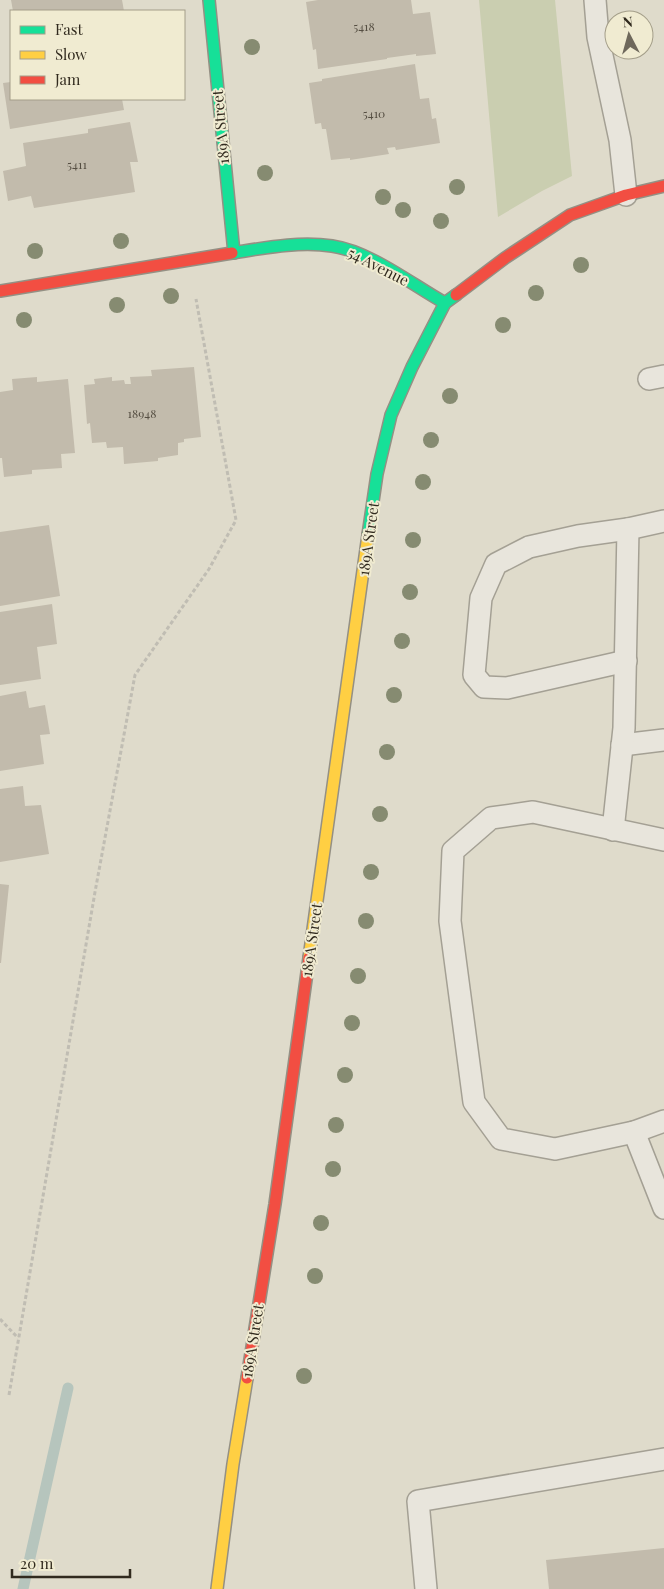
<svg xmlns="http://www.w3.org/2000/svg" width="664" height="1589" viewBox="0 0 664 1589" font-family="'Playfair Display',serif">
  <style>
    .green { fill: #caceb0 }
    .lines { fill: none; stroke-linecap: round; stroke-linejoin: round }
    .stream { stroke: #b6c5bd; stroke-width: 11 }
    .building { fill: #c2bbac }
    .lane-casing { stroke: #a4a094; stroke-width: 24 }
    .fast-casing { stroke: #949084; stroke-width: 14 }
    .slow-casing { stroke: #949084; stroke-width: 14 }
    .jam-casing { stroke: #949084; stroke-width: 14 }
    .path { stroke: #c0bdb3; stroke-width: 3; stroke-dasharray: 4 2.5; stroke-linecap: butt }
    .lane { stroke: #e8e5dc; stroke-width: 21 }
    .fast { stroke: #16e098; stroke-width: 11 }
    .slow { stroke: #ffcf43; stroke-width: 11 }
    .jam { stroke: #f24e42; stroke-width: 11 }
    .tree { fill: #868b71 }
    .labels { text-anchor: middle; stroke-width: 4; stroke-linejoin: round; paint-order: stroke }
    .number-label { font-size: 12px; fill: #554e42 }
    .street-label { font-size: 15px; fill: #312a1e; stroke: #f0ebd1 }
  </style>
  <rect width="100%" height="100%" fill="#dfdbcb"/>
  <polygon class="green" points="479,0 555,0 572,176 542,191 498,217"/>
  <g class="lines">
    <polyline class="stream" points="23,1589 68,1388"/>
  </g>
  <g class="building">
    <polygon points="11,0 122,0 124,11 13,11"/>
    <polygon points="318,0 411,0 413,14 430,12 436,54 416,56 416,54 387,58 387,59 318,69 316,49 313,50 306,2"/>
    <polygon points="415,64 420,99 429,98 432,119 436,118 440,143 396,150 395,147 387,148 389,154 350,160 350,158 331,160 326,129 322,129 321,123 315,124 309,83 322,81 322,79"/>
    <polygon points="11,82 11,99 122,99 124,110 10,129 3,83"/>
    <polygon points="130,122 138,162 130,162 135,192 34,208 31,196 8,201 3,171 26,166 23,143 88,133 88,129"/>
    <polygon points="194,367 201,437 184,439 184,442 178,443 178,455 158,458 158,461 124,464 123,447 107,448 106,442 92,443 90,423 87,424 84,385 95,384 94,379 112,377 112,381 124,380 125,384 131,384 130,377 152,376 151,370"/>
    <polygon points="37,377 37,382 68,379 75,453 61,454 62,468 32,470 32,474 4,477 2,458 0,458 0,392 13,390 12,379"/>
    <polygon points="49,525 60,596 0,606 0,532"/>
    <polygon points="52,604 57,644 37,647 41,679 0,685 0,612"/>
    <polygon points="26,691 29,708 45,705 50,734 40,735 44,764 0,771 0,696"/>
    <polygon points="23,786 25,806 41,805 49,854 0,862 0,789"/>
    <polygon points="0,884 9,885 1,963 0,963"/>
    <polygon points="664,1548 664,1589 549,1589 546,1560"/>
  </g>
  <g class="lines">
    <defs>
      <g id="lane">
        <polyline points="595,0 598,37 620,140 626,195"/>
        <polyline points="649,379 664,376"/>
        <polyline points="626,661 507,688 484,687 474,675 481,598 496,564 529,547 578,536 628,529"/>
        <polyline points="622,745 664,740"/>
        <polyline points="613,830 624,728 628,529 664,521"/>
        <polyline points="664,840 533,812 491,818 453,851 450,921 474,1102 501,1139 555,1149 634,1132 664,1121"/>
        <polyline points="634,1132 664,1208"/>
        <polyline points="426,1589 418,1501 664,1459"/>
      </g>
      <g id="fast">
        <polyline points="209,0 234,253"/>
        <path d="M232,253C264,248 299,241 332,246C371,252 411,284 445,303"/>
        <polyline points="368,535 377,474 391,415 412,367 445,303 456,295"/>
      </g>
      <g id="slow">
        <polyline points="309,958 368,535"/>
        <polyline points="217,1589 233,1464 247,1378"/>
      </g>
      <g id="jam">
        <polyline points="0,291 232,253"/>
        <polyline points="456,295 505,258 570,215 626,195 664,186"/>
        <polyline points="247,1378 275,1204 309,958"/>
      </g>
    </defs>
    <use href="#lane" class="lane-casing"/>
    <use href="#fast" class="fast-casing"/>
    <use href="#slow" class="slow-casing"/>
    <use href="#jam" class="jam-casing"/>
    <g class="path">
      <polyline points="0,1319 18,1338"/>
      <polyline points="9,1395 95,892 135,675 209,569 236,520 196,299"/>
    </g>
    <use href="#lane" class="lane"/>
    <use href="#fast" class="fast"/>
    <use href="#slow" class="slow"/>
    <use href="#jam" class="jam"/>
  </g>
  <g class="tree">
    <circle cx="252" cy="47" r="8"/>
    <circle cx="265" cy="173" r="8"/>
    <circle cx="457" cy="187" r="8"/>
    <circle cx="383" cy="197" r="8"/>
    <circle cx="403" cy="210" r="8"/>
    <circle cx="441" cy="221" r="8"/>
    <circle cx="121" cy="241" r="8"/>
    <circle cx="35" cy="251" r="8"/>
    <circle cx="581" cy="265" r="8"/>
    <circle cx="536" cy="293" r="8"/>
    <circle cx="171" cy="296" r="8"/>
    <circle cx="117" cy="305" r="8"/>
    <circle cx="24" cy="320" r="8"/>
    <circle cx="503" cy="325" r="8"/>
    <circle cx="450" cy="396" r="8"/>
    <circle cx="431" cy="440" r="8"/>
    <circle cx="423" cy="482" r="8"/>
    <circle cx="413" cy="540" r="8"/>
    <circle cx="410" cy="592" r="8"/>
    <circle cx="402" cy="641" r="8"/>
    <circle cx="394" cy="695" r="8"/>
    <circle cx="387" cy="752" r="8"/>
    <circle cx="380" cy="814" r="8"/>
    <circle cx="371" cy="872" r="8"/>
    <circle cx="366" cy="921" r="8"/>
    <circle cx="358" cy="976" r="8"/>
    <circle cx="352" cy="1023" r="8"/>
    <circle cx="345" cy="1075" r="8"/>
    <circle cx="336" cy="1125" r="8"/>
    <circle cx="333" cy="1169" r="8"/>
    <circle cx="321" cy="1223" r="8"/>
    <circle cx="315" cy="1276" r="8"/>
    <circle cx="304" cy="1376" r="8"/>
  </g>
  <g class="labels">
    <g class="number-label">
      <text x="364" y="31">5418</text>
      <text x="374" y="118">5410</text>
      <text x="77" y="169">5411</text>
      <text x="142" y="418">18948</text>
    </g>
    <g class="street-label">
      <text transform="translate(221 127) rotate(-95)" y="5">189A Street</text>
      <text transform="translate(378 267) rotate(27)" y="5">54 Avenue</text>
      <text transform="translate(369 539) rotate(-82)" y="5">189A Street</text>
      <text transform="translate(312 940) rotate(-82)" y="5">189A Street</text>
      <text transform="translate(253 1341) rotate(-81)" y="5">189A Street</text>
    </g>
  </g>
  <rect x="10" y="10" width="175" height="90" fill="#f0ebd1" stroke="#a49e89"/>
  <rect x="20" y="26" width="25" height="8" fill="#16e098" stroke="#a49e89"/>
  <text x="55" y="35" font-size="15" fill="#312a1e">Fast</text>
  <rect x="20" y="51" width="25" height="8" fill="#ffcf43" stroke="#a49e89"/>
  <text x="55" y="60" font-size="15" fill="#312a1e">Slow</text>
  <rect x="20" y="76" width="25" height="8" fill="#f24e42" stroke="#a49e89"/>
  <text x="55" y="85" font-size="15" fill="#312a1e">Jam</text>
  <g transform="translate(629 35) rotate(354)"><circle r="24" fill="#f0ebd1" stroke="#a49e89"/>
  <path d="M0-4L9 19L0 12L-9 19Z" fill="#6e685b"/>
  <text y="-8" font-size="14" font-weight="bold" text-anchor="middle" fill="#312a1e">N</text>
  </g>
  <path d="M12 1569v8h118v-8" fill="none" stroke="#312a1e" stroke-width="2.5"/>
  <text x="20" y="1569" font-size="15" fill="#312a1e" stroke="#f0ebd1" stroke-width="4" paint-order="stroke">20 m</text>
</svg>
